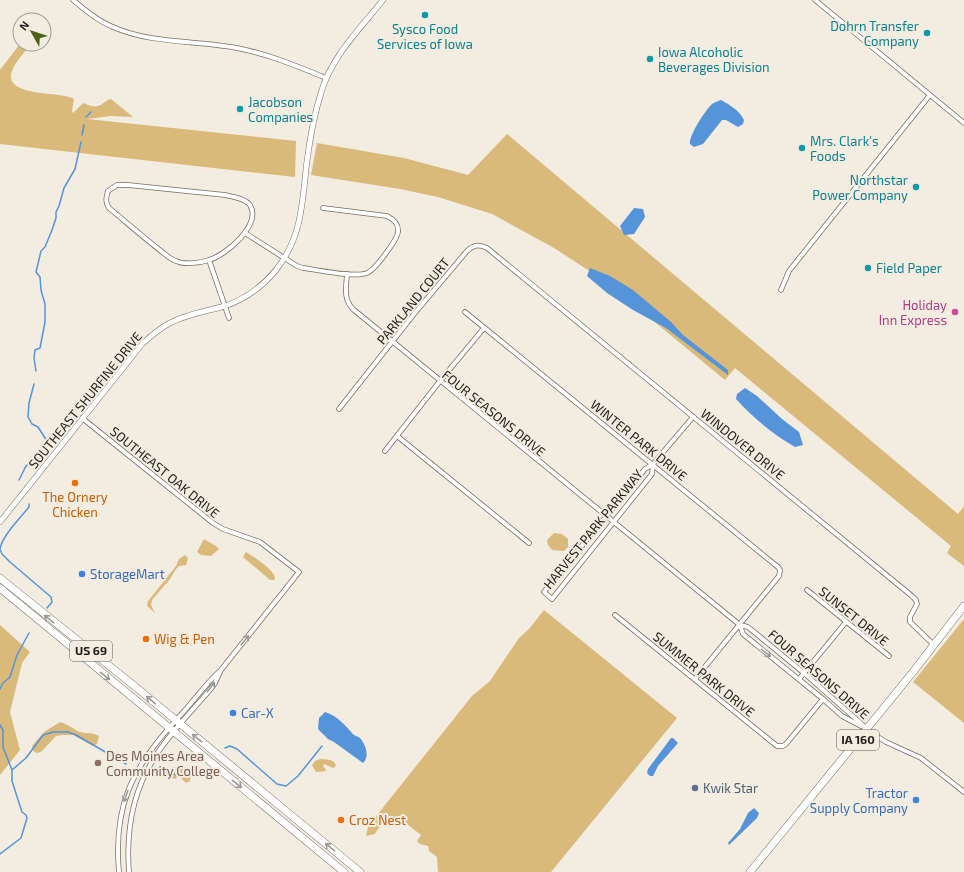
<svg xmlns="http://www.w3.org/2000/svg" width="964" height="872" viewBox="0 0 964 872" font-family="'Exo 2',sans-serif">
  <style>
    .green { fill: #d9ba7b }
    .water { fill: #5694d9 }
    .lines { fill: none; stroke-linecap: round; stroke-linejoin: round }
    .stream { stroke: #5694d9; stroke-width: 1.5 }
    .minor-casing { stroke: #746f64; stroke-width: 5.5 }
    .tertiary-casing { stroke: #746f64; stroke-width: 6 }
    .primary-casing { stroke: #746f64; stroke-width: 8 }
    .minor { stroke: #fff; stroke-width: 4 }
    .tertiary { stroke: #fff; stroke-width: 5 }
    .primary { stroke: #fff; stroke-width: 7 }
    .oneway { stroke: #9b9a98 }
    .culture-dot { fill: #0f9aa8; stroke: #f2ece1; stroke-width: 1.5 }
    .hotel-dot { fill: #d1479c; stroke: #f2ece1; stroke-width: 1.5 }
    .food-dot { fill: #e8710a; stroke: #f2ece1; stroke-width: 1.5 }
    .shop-dot { fill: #3f7fe0; stroke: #f2ece1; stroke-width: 1.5 }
    .education-dot { fill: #8d6e63; stroke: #f2ece1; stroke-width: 1.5 }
    .service-dot { fill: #5c6f8a; stroke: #f2ece1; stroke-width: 1.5 }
    .labels { text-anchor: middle; stroke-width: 4; stroke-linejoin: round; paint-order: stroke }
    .shield { fill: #f2ece1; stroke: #605c56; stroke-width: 1 }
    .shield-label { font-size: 12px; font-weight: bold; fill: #211f1b }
    .culture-label { font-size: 13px; fill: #0d838f; stroke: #f2ece1; text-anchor: start }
    .street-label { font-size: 13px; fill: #211f1b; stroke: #f2ece1 }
    .hotel-label { font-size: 13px; fill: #b23c85; stroke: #f2ece1; text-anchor: end }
    .food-label { font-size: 13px; fill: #c56008; stroke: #f2ece1; text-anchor: start }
    .shop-label { font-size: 13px; fill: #366cbe; stroke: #f2ece1; text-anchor: start }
    .education-label { font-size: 13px; fill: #785e54; stroke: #f2ece1; text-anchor: start }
    .service-label { font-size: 13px; fill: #4e5e75; stroke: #f2ece1; text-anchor: start }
  </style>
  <rect width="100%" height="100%" fill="#f2ece1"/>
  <g class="green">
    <path d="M20,44H29C25,54 15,61 12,71C2,98 63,91 74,99L72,111L73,113L83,103C88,105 96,109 102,104C106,102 106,100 111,99L133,117L111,116L87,119L296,141L295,177L0,144V70Z"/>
    <polygon points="507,134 958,514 964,506 964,566 947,553 951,546 735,368 725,380 605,281 554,248 492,214 438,197 400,189 311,175 317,143 404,158 468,175"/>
    <polygon points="554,533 562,534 568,539 568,547 564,551 552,550 548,545 547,540"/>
    <polygon points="204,539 216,546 219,549 211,556 201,555 197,552"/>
    <path d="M246,552C253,556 274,570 275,578L274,580H270L243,557Z"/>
    <polygon points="185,555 188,558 186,565 179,566 176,569 170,579 152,600 151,605 155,613 147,606 148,601 176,566 179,559"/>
    <path d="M544,610L677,718L551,872H438L437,857L429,851L428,846L420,844L417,841L421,835L398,817L394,823C384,825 379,825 375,834L366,836L368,827L385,805L472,696L490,681L519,638L529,629Z"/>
    <polygon points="964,619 964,723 913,682"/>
    <polygon points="0,625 30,652 22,663 10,712 20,750 0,775"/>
    <path d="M60,722C68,724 73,729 80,732C87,734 92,732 99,736L97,744L93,746L73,735H63L56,736L42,751L38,753L34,752L32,746L44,732Z"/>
    <path d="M320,759C326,760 334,758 336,766L333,768L324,764L323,767L325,768L326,771L316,772L312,765L315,761Z"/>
    <polygon points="171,767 174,767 178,769 184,767 187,767 191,774 190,781 186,783 180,777 177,777 175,779 170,777 169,772"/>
  </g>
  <g class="water">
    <path d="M721,100C730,105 739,110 744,120L743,124L738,127L726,120H722L703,144L694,147L690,144C689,135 705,111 712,104C715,102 718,101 721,100Z"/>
    <polygon points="634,208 643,209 645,217 634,234 624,235 620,226"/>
    <polygon points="590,268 610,276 633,290 671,322 683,335 728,370 728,375 666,328 633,310 607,293 587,276"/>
    <path d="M745,388L757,396L782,419L799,432L803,445L795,447C773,434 753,418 736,399L737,394Z"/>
    <path d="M325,712C336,715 345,725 352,733C354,736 357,736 360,738C366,745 370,757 363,763L334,742L328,739L318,729L319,718Z"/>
    <polygon points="671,738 673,738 678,743 658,766 653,776 650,776 647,773 648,769"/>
    <polygon points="754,808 759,813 757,818 729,845 728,843 740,829 748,813"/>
  </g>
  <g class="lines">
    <g class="stream">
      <polyline points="86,117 91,112"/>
      <polyline points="82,135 84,125"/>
      <polyline points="36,371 34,358 35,350 40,348 45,322 45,304 41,290 40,277 36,272 41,251 45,247 52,230 56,218 56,212 59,206 64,188 75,169 81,142"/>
      <polyline points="19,480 26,466 43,449 47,441 38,427 32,424 28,417 29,403 34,384"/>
      <polyline points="0,549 2,554 10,562 51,597 52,602 47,608"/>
      <path d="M0,549C2,536 21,517 29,507V504"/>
      <polyline points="0,689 3,683 10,677 17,655 29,633"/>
      <polyline points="0,725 3,730 3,747 12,770 12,781 22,812 26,815 27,818 21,838 0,854"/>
      <polyline points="225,748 230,746 237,749 277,784 286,786 298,776 322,746"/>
      <polyline points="12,770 26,758 43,735 53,732 68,732 76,735 126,764"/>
      <polyline points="160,773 179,775 201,769"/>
    </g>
    <defs>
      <g id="minor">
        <path d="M73,0C85,10 98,21 113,27C151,44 196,40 237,48C268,54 297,66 326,78"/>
        <polyline points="815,0 964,123"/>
        <path d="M117,185H128L225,195C233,197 245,198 250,205C262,225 226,255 209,260C200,263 184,265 176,261C170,259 165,254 161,251C143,237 126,222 109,208C105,202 106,198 108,191Z"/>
        <path d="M245,233L297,266L303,268C319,270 354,278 367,273C375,270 397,240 398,232C399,223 393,219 387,216L323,208"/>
        <polyline points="209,260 229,318"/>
        <path d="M347,274C346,288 343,300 354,310L740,625L748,627L804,673L873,734L886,742L921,758L964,792"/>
        <polyline points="781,290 789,271 930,95"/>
        <polyline points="465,312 778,567 780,570 779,576 695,679"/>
        <path d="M339,409L414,314L467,251C473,245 478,244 487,248L912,596L916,600L917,604L910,617V622L933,644"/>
        <path d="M82,418L213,523L223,529L260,542L299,572L221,670C204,685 192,704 176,720C132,768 113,806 119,872"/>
        <polyline points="397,436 529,543"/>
        <polyline points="385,451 440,381 484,328"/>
        <polyline points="653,464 652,474 552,599 544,592 645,469 653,464 693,417"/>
        <polyline points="807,590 889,656"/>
        <polyline points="615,615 777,746 783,746 786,744 823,699"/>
        <polyline points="740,625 743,634 823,699 842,716 861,726"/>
        <polyline points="799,679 846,622"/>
        <path d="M129,872C126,833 132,794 153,760C168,735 190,713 209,691L215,683L220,672"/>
      </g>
      <path id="tertiary" d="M0,522L143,343C152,335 160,328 170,323C187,314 207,311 225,306C245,299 263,286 276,270C303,236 302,201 307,161C310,138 314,115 321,93C331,57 360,29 383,0"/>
      <g id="primary">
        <polyline points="0,578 132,684 360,872"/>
        <polyline points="0,588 344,872"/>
        <polyline points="750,872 913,672 964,606"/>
      </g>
    </defs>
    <use href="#minor" class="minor-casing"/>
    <use href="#tertiary" class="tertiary-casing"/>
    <use href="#primary" class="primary-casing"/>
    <use href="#minor" class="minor"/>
    <use href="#tertiary" class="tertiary"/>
    <use href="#primary" class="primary"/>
  </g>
  <defs><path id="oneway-shaft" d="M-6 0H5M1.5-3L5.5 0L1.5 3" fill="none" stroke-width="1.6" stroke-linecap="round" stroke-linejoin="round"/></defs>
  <g class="oneway">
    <use href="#oneway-shaft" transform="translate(49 619) rotate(-141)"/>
    <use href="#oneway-shaft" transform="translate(245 640) rotate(-51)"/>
    <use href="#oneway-shaft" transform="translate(766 653) rotate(39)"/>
    <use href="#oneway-shaft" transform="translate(105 676) rotate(39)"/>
    <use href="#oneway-shaft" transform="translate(211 687) rotate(-54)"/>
    <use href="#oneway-shaft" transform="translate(151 700) rotate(-140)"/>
    <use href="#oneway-shaft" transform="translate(197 738) rotate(-141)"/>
    <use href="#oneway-shaft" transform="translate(237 784) rotate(39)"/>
    <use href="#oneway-shaft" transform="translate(126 796) rotate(109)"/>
    <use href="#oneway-shaft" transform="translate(330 847) rotate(-140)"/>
  </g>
  <g class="culture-dot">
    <circle cx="425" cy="15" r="4"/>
    <circle cx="927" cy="33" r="4"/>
    <circle cx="650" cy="59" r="4"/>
    <circle cx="240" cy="109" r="4"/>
    <circle cx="802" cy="148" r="4"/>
    <circle cx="916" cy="187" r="4"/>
    <circle cx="868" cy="268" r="4"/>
  </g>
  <circle class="hotel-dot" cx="955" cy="312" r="4"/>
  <g class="food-dot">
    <circle cx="75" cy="483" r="4"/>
    <circle cx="146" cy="639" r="4"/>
    <circle cx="341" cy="820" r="4"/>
  </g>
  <g class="shop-dot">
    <circle cx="82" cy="574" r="4"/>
    <circle cx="233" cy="713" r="4"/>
    <circle cx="916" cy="800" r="4"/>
  </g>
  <circle class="education-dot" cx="98" cy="763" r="4"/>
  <circle class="service-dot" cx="695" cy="788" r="4"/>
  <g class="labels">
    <g class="shield">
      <rect x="70" y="641" width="42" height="20" rx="3"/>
      <rect x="837" y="730" width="42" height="20" rx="3"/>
    </g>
    <g class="shield-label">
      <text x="91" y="655">US 69</text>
      <text x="858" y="744">IA 160</text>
    </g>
    <g class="culture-label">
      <text x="919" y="31" text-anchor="end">Dohrn Transfer<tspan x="919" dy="15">Company</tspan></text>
      <text x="425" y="34" text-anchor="middle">Sysco Food<tspan x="425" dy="15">Services of Iowa</tspan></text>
      <text x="658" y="57">Iowa Alcoholic<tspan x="658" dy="15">Beverages Division</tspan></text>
      <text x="248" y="107">Jacobson<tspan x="248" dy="15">Companies</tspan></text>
      <text x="810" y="146">Mrs. Clark's<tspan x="810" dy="15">Foods</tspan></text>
      <text x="908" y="185" text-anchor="end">Northstar<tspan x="908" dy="15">Power Company</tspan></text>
      <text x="876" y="273">Field Paper</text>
    </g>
    <g class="street-label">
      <text transform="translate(413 301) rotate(-51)" y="5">PARKLAND COURT</text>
      <text transform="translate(85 400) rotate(-51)" y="5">SOUTHEAST SHURFINE DRIVE</text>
      <text transform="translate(494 413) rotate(39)" y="5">FOUR SEASONS DRIVE</text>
      <text transform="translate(639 440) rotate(39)" y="5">WINTER PARK DRIVE</text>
      <text transform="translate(743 444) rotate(39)" y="5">WINDOVER DRIVE</text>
      <text transform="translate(165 472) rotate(39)" y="5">SOUTHEAST OAK DRIVE</text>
      <text transform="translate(593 529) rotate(-51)" y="5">HARVEST PARK PARKWAY</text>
      <text transform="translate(854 616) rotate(39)" y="5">SUNSET DRIVE</text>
      <text transform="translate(704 674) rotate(39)" y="5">SUMMER PARK DRIVE</text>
      <text transform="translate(819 674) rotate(41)" y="5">FOUR SEASONS DRIVE</text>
    </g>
    <g class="hotel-label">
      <text x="947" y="310">Holiday<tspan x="947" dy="15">Inn Express</tspan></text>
    </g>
    <g class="food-label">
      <text x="75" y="502" text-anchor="middle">The Ornery<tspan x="75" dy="15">Chicken</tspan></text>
      <text x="154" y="644">Wig &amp; Pen</text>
      <text x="349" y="825">Croz Nest</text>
    </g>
    <g class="shop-label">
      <text x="90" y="579">StorageMart</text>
      <text x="241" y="718">Car-X</text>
      <text x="908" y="798" text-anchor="end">Tractor<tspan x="908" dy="15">Supply Company</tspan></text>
    </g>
    <g class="education-label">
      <text x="106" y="761">Des Moines Area<tspan x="106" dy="15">Community College</tspan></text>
    </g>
    <g class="service-label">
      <text x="703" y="793">Kwik Star</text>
    </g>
  </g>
  <g transform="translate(32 32) rotate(309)"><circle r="19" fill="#f2ece1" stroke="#9e9a92"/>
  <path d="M0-3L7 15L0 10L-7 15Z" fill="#496415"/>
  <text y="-6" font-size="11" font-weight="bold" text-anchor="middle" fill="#211f1b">N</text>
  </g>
</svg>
